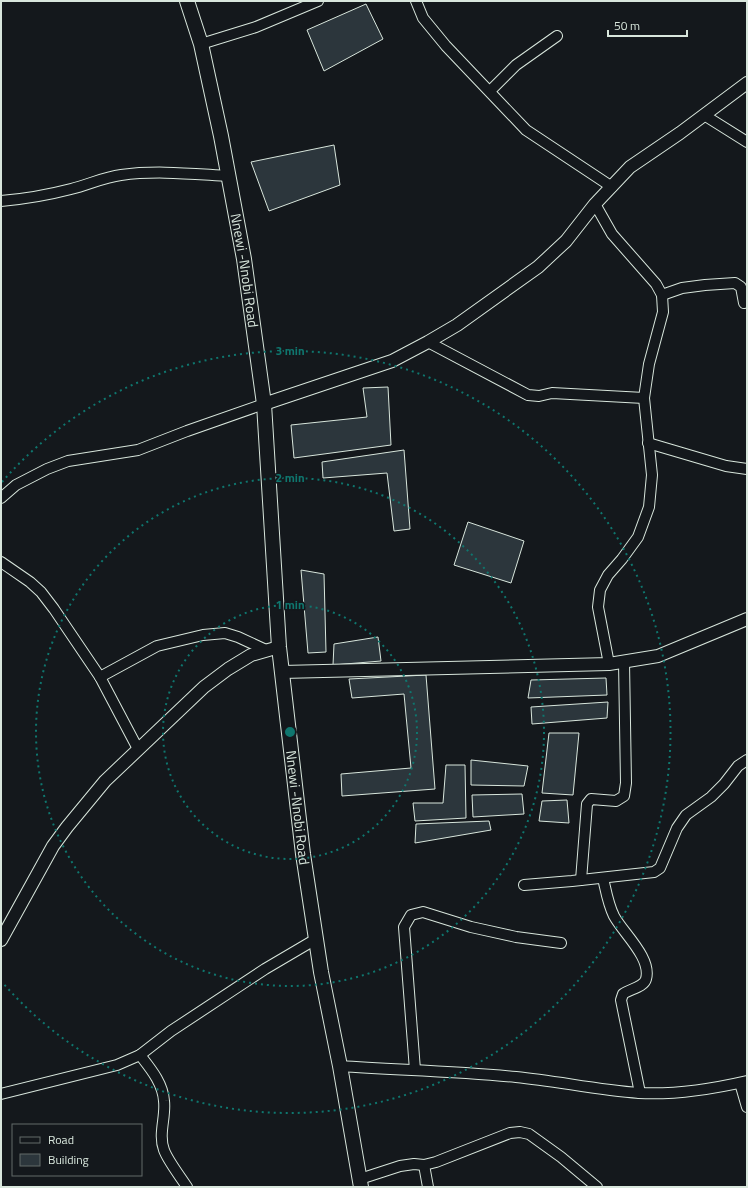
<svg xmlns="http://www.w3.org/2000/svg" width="748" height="1188" viewBox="0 0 748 1188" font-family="'Titillium Web',sans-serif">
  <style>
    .building { fill: #2c363c; stroke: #d8e6dc }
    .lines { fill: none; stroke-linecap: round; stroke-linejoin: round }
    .minor-casing { stroke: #d8e6dc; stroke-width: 12 }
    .tertiary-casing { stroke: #d8e6dc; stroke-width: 14 }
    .secondary-casing { stroke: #d8e6dc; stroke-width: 16 }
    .minor { stroke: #14181c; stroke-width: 10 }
    .tertiary { stroke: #14181c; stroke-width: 12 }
    .secondary { stroke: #14181c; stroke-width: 14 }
    .ring { fill: none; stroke: #0f766e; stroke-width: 2; stroke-dasharray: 2 4 }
    .labels { text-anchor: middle; stroke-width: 3; stroke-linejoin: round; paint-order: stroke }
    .street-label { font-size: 14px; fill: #d8e6dc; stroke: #14181c }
    .centre { fill: #0f766e; stroke: #14181c; stroke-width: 2 }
    .ring-label { font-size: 12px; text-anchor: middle; font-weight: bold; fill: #0f766e; stroke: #14181c; stroke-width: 3; stroke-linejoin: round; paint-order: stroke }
  </style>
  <rect width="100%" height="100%" fill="#14181c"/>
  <g class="building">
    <polygon points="366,4 383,39 324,71 307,30"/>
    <polygon points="334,145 340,185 269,211 251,162"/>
    <polygon points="388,387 391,445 294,458 291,425 367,417 363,388"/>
    <polygon points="404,450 410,529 394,531 387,473 323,478 322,462"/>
    <polygon points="468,522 524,541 511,583 454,565"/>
    <polygon points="301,570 324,574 326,652 308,653"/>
    <polygon points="378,637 381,661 333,665 334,644"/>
    <polygon points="426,675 435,789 342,796 341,774 411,768 404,694 352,698 349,679"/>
    <polygon points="606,678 607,695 528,698 531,680"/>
    <polygon points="608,702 607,718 532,724 531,707"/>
    <polygon points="549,733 579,733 573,795 542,793"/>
    <polygon points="471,760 528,766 524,786 471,785"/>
    <polygon points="446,765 465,765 466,818 415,821 413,803 443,803"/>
    <polygon points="522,794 524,814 473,817 472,795"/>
    <polygon points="567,800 569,823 539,821 542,801"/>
    <polygon points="489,821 491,830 415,843 416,824"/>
  </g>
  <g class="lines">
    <defs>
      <g id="minor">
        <polyline points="416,1 423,18 446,46 526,130 612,187"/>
        <polyline points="201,44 256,27 318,1"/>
        <polyline points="490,91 516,65 557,36"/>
        <polyline points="704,115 747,142"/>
        <path d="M1,201C24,199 48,195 71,189C88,185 104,177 121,175C157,170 193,174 229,176"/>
        <polyline points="595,204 612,234 656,284 662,295 663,312 649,364 644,398 652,475 649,507 638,537 622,559 608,575 600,590 598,607 609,664"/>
        <polyline points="662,295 682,288 705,285 735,283 741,287 744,303"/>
        <polyline points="428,342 528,395 539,396 552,393 644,398"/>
        <polyline points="648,443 726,466 747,469"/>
        <polyline points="1,498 16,485 47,469 68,461 138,450 187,431 264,404"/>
        <polyline points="1,562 30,582 41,592 54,609 100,677 138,749"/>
        <polyline points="100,677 157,646 203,635 225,633 238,637 266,650"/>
        <path d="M603,878C606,891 608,904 614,916C623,933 652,958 646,979C644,987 630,989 623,994L621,1000L640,1093"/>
        <polyline points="581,880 587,804 591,799 616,801 624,796 626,783 624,662"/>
        <polyline points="524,885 572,881 654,872 660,868 677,828 686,815 711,797 724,784 738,766 747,760"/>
        <path d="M140,1055C150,1068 163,1083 164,1101C166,1117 158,1134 164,1150C168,1161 180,1176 187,1187"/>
        <path d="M340,1066C398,1070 457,1071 516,1077C557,1081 597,1090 639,1093C675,1095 712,1089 747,1081"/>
        <polyline points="415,1070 404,927 411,915 423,912 471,927 516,937 561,943"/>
        <polyline points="740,1083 747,1107"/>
        <polyline points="1,1094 117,1065 140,1055 171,1031 265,969 316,939"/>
        <polyline points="424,1165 428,1187"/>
        <polyline points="360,1179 400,1166 414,1164 424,1165 436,1162 510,1133 520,1132 529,1134 561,1157 597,1187"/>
      </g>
      <g id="tertiary">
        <polyline points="264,404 392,361 428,342 457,325 538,267 566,241 595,204 630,167 680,133 747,83"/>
        <polyline points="282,672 609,664 658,656 747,619"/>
        <polyline points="1,940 53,846 67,827 105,781 204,687 228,669 251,655 279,647"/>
      </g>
      <g id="secondary">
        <path id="s1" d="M187,1L201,44L221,136L244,259L264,404L279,647L303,854L321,972L340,1066L361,1187"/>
      </g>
    </defs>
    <use href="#minor" class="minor-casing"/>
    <use href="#tertiary" class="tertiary-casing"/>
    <use href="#secondary" class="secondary-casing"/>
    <use href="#minor" class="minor"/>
    <use href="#tertiary" class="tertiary"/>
    <use href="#secondary" class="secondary"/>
  </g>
  <g class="ring">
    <circle cx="290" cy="732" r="127"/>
    <circle cx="290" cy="732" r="254"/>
    <path d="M2 482A381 381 0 1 1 2 982"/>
  </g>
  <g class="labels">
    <g class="street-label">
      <text dy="5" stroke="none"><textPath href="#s1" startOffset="276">Nnewi -Nnobi Road</textPath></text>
      <text dy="5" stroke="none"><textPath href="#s1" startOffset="816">Nnewi -Nnobi Road</textPath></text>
    </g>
  </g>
  <circle cx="290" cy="732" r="6" class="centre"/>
  <g class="ring-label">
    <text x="290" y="355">3 min</text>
    <text x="290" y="482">2 min</text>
    <text x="290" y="609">1 min</text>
  </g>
  <rect width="748" height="1188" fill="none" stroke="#d8e6dc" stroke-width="4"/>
  <rect x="12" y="1124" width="130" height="52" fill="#14181c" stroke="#626a69"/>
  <rect x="20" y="1137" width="20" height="6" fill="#14181c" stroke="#626a69"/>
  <text x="48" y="1144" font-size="12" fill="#d8e6dc">Road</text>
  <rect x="20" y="1154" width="20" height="12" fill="#2c363c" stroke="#626a69"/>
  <text x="48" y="1164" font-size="12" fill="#d8e6dc">Building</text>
  <path d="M608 30v6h79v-6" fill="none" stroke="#d8e6dc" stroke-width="2"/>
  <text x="614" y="30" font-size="12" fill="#d8e6dc" stroke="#14181c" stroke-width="3" paint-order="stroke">50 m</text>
</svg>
